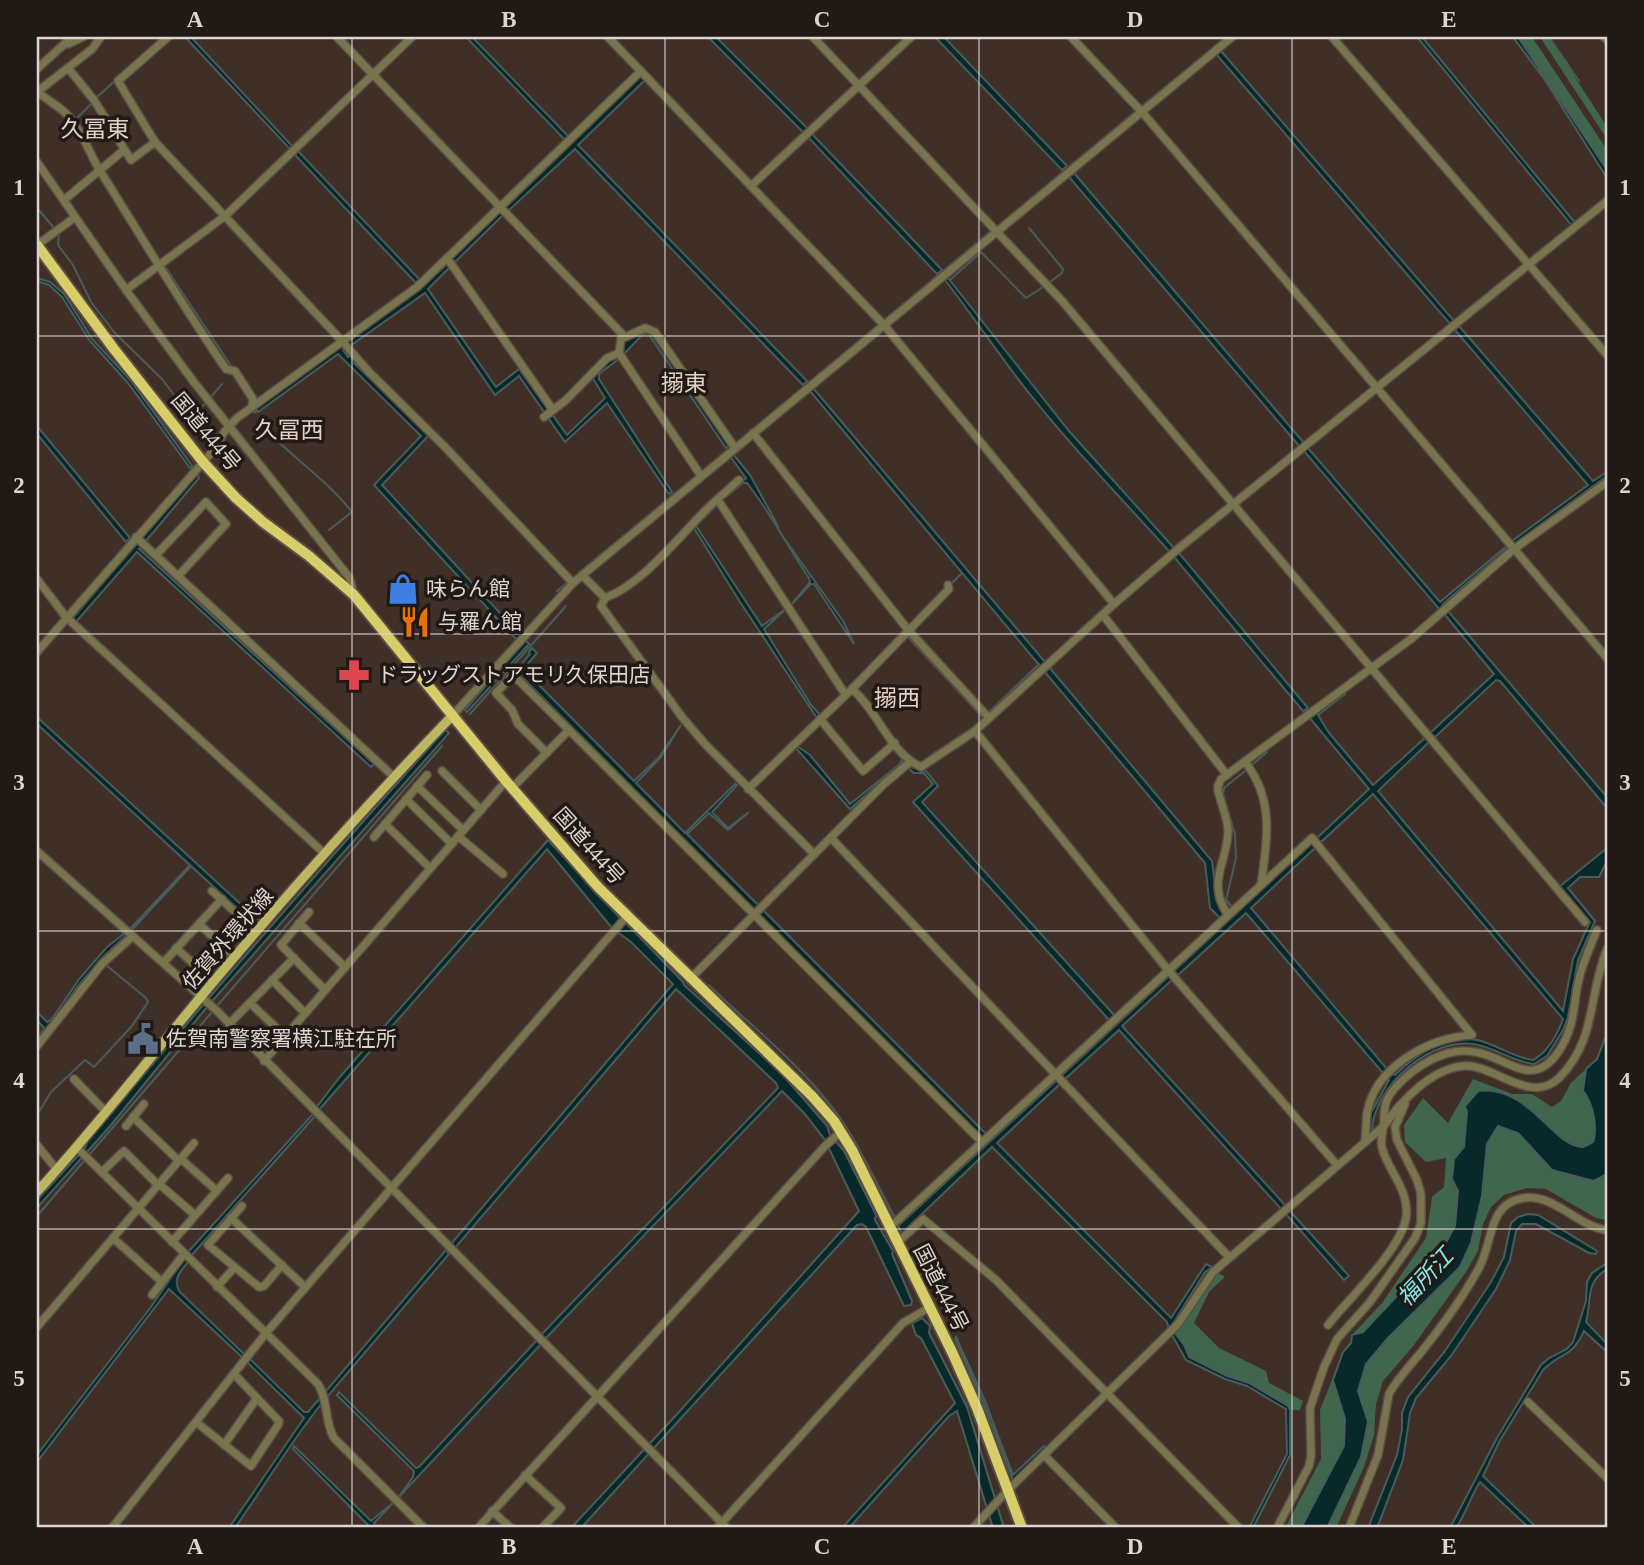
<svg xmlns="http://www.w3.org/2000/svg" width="1644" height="1565" viewBox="0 0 1644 1565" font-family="'Times New Roman','Noto Sans JP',serif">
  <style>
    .green { fill: #40664e }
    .water { fill: #072929; stroke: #485c5b; stroke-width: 2 }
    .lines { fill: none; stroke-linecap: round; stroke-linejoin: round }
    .stream { stroke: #485c5b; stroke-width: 2 }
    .minor-casing { stroke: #5d4d45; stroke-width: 10 }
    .major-casing { stroke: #5d4d45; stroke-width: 12 }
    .highway-casing { stroke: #5d4d45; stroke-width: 14 }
    .minor { stroke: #78754e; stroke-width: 7 }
    .major { stroke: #bcb562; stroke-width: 9 }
    .highway { stroke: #d7ce69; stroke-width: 10 }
    .grid { fill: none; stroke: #dfd4cf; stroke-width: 2; stroke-opacity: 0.55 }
    .labels { text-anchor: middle; stroke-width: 7; stroke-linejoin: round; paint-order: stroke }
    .street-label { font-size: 21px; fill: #dfd4cf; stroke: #211916 }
    .poi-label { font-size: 21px; fill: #dfd4cf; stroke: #211916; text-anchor: start }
    .neighbourhood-label { font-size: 23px; fill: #e5cec4; stroke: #211916 }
    .water-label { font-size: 23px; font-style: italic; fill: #83e6e6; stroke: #211916 }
    .neatline { fill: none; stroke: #dfd4cf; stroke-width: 2.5 }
    .grid-label { font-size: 23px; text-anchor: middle; font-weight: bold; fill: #dfd4cf }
  </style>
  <rect width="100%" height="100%" fill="#402f27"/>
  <g class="green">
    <polygon points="1518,37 1532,37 1607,150 1607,170"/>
    <polygon points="1540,37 1549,37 1607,127 1607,139"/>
    <polygon points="1586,1069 1583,1091 1594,1095 1604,1140 1584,1158 1488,1096 1458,1232 1444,1251 1363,1332 1352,1335 1382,1303 1426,1238 1432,1197 1444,1187 1446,1158 1426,1162 1405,1142 1404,1125 1423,1098 1448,1123 1473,1079 1512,1094 1532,1094 1552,1107 1561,1101 1571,1083"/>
    <polygon points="1493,1122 1607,1168 1607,1220 1596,1218 1546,1189 1527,1188 1504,1195 1491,1207 1483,1224 1478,1251 1466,1272 1414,1345 1383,1381 1376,1404 1374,1435 1364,1467 1336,1528 1323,1528 1356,1458 1353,1392 1357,1364 1454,1264 1482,1136"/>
    <polygon points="1216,1272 1225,1277 1209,1292 1194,1323 1219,1348 1266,1371 1269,1383 1303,1401 1300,1410 1290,1410 1288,1406 1249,1383 1227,1376 1189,1357 1184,1345 1174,1332"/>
    <polygon points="1343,1352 1348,1444 1306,1528 1285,1528 1321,1459 1320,1410"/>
  </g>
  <g class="water">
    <polygon points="185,37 191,37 293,147 290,149"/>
    <polygon points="466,37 472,37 569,137 566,141"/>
    <polygon points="708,37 716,37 808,129 804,133"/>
    <polygon points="935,37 944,37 1067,166 1062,170"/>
    <polygon points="1417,37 1422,37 1576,224 1573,227"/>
    <polygon points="1513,37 1518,37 1607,170 1607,178 1545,80"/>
    <polygon points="1221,51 1455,322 1451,325 1216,54"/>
    <polygon points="641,76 645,80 578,145 807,381 803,385 575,149 508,211 505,208"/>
    <polygon points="812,134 942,270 937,274 808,137"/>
    <polygon points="298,151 419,279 416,283 295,155"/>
    <polygon points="1074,173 1304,443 1300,447 1069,177"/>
    <polygon points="501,211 504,214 455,262 452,258"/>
    <polygon points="448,263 451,266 428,289 496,387 519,369 567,435 605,398 592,377 613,356 623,342 647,331 646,334 643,334 620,358 599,374 599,379 672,492 669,494 607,403 565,442 519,376 495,395 425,293 350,346 347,342 422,287"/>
    <polygon points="164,265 231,366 226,366 162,266"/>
    <polygon points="37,278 50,282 64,294 92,339 131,381 192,466 190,468 128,383 90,341 62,297 49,285 37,281"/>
    <path d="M948,278L1069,431L1174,548L1170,552C1117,494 1062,437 1015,375C991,343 969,311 945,280Z"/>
    <polygon points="1459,326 1593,481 1607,472 1607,476 1514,544 1512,541 1588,485 1455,330"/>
    <polygon points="651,333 729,446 726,448 650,336"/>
    <polygon points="341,345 346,347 343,350 348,357 350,355 356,360 354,363 429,435 382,485 521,636 517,640 374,485 421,436 338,354 258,412 255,407"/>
    <polygon points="813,388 1045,662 1040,666 810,391"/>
    <polygon points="37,426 130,538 126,542 37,434"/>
    <polygon points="1308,448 1440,602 1507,546 1509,547 1443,604 1440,610 1304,451"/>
    <path d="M733,454L750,475L777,524L779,531L843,621L854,644L814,584H811L791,605L810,582L809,578C787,546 771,513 747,483H743L722,500L746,478L730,456Z"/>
    <polygon points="196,472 199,478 139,549 374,764 371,767 137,552 76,622 72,619"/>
    <polygon points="716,506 696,526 762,626 787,608 764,629 811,705 820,715 817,718 740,602 694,528"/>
    <polygon points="1179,553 1308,708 1303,711 1174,557"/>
    <polygon points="1448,611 1607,797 1607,808 1500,681 1496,680 1434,738 1429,734 1494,674 1445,615"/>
    <polygon points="525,640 529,644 467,712 465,710"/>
    <polygon points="532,648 537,653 523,669 634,781 659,757 681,725 661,757 636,783 685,833 735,784 737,785 712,812 728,828 749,812 728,830 709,813 687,834 759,906 755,910 516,671 530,654 529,652"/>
    <polygon points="1049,667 1212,861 1217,902 1224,915 1220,918 1210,908 1205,863 1044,671"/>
    <path d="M1343,691L1345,694L1318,715L1329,733L1373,785L1425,738L1429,742L1378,791L1563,1011L1573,959L1590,922L1559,887L1607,848V861L1599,877H1580L1568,888L1595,921L1578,960L1568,1017L1563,1030L1547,1056L1534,1064C1514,1062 1497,1049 1478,1045C1433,1034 1373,1086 1372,1131L1369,1134L1371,1113L1389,1080L1387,1077L1390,1074L1395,1075C1415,1055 1446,1034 1477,1040C1496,1044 1514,1058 1533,1060C1547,1053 1558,1034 1563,1019L1373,794L1321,842L1317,838L1369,789L1308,716Z"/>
    <polygon points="37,717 257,919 253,923 191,866 131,931 103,957 77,987 46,1031 37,1041 37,1037 45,1029 37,1020 37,1012 47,1022 51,1020 80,978 107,947 129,930 190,865 37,724"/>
    <path d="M445,730L449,733L207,1007L111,1125L37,1208V1200L85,1148L87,1142C204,1002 323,865 445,730Z"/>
    <polygon points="797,746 810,755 850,804 900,764 902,759 893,748 905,760 850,809 795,747"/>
    <polygon points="910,767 926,771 938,786 922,802 1115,1016 1110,1021 913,802 933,784 924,773 914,773 908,768"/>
    <polygon points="548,840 620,918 618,922 625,922 683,982 684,985 782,1074 827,1126 830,1135 844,1151 876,1215 875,1220 893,1251 892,1254 912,1301 911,1305 904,1306 866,1227 862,1224 857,1225 581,1528 571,1528 679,1412 859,1211 825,1140 805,1114 782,1091 545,1339 541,1335 778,1088 776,1083 676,989 455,1248 451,1244 673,984 631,942 616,931 616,924 612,928 547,849 318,1111 316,1108 339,1078"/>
    <polygon points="1312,843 1316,847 1251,908 1387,1069 1385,1072 1382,1072 1246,913 1178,975 1174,971"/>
    <polygon points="763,910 986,1134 982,1138 759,914"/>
    <polygon points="1170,975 1173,979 1122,1026 1285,1205 1281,1209 1119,1030 1065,1079 1062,1075"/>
    <path d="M1607,1033V1174L1594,1181L1552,1170L1518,1133L1498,1126L1487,1144L1482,1196L1471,1243L1460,1267L1388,1338L1366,1364L1358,1391L1368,1422L1361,1457L1327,1528H1301L1344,1446L1345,1419L1333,1380L1343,1352L1351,1343L1352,1335L1363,1332L1444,1246L1455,1226L1458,1191L1452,1179L1454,1159L1464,1147L1467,1112L1465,1106L1478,1091C1530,1085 1554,1148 1583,1147C1586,1146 1590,1144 1593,1142C1598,1128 1593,1103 1583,1091L1586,1069L1597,1059Z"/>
    <polygon points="1058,1079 1062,1082 997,1143 1171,1318 1206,1264 1212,1267 1205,1272 1169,1330 1167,1322 992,1147 902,1233 898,1226"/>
    <polygon points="313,1114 315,1116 191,1256 188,1252"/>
    <polygon points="1289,1210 1349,1276 1344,1280 1285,1213"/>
    <polygon points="1528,1214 1538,1215 1597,1251 1596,1254 1589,1253 1536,1224 1522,1224 1516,1231 1510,1260 1496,1289 1451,1356 1416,1398 1410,1413 1403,1460 1377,1528 1368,1528 1397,1455 1402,1430 1402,1413 1408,1397 1445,1351 1491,1282 1504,1257 1511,1223 1518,1217"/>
    <polygon points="446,1250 449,1254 327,1397 326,1391"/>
    <path d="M184,1258L188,1262C180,1272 173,1278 179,1291L245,1355L242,1357L169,1289L37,1462V1455L151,1307Z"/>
    <path d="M1607,1263V1269C1585,1283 1592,1298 1586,1322L1607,1344V1352L1584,1331C1571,1359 1562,1351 1543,1370L1499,1442L1483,1476L1537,1528H1529L1480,1482C1470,1497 1466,1514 1456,1528H1450L1497,1438L1541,1365L1549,1358L1567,1349L1573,1342L1586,1301L1587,1282L1592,1273Z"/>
    <polygon points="922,1318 930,1326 929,1333 967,1407 1004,1528 993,1528 957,1411 949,1416 849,1528 842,1528 955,1403 921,1338 916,1335 912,1323"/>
    <polygon points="1174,1332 1184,1345 1189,1357 1227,1376 1249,1383 1288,1406 1290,1410 1290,1455 1253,1528 1249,1528 1287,1454 1286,1409 1247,1386 1225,1379 1186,1360 1172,1335"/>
    <polygon points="956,1337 985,1401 1013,1475 1044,1446 1047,1449 1013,1480 983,1402 955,1339"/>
    <polygon points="537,1340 541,1344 398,1498 413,1477 414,1471 337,1395 339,1392 416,1468 419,1467"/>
    <path d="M249,1358L304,1412H308L320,1398L322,1403C290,1443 265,1485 235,1528H229L304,1418L246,1361Z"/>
    <polygon points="294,1446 371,1521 394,1502 374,1523 375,1526 374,1528 368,1528 368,1525 293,1449"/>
  </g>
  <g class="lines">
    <g class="stream">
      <polyline points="1549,37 1579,81"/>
      <polyline points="96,98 163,37"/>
      <polyline points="1142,106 1226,37"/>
      <polyline points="74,121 92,103"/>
      <polyline points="37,208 55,229"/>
      <polyline points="998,226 1137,110"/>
      <polyline points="1029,228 1063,269 1062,273 1050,282"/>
      <polyline points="59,233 58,245 73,265 91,302 114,332 162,379 189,415 207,403"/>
      <polyline points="950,280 981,252 1026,298 1043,287"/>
      <polyline points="884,320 991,231"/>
      <polyline points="210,398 222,384"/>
      <polyline points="254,413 257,410"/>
      <path d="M263,427C291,456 327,480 352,512L329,530"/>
      <polyline points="736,443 878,325"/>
      <polyline points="702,471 731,447"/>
      <polyline points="582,570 697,475"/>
      <polyline points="952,583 962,573"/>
      <polyline points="557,591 567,583"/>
      <polyline points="908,637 983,718 972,728 931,755"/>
      <polyline points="848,688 903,631"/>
      <polyline points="989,712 1039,664"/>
      <polyline points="470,714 566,606"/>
      <polyline points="1252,765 1267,752"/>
      <polyline points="1232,907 1226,900 1236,858 1235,834 1223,794 1224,788 1245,771"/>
      <path d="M709,985C753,1028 805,1068 841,1119C862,1150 877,1185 895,1218"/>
      <polyline points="217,1006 442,746"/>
      <polyline points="37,1115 51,1092 85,1060 94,1067 132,1026 148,1002 146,998 106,965"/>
      <polyline points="90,1154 212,1012"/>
      <polyline points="37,1216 84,1161"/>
    </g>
    <defs>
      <g id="minor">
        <polyline points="168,37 118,81 155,142 342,341 369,372 444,446 573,583"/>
        <polyline points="337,37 625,337"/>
        <path d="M608,37L884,325L1114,604L975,731L921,767C889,752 878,711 852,689"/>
        <polyline points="813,37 1063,302 1585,922"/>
        <polyline points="1071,37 1142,112 1607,658"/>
        <polyline points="1332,37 1607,355"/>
        <polyline points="1604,37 1607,40"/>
        <polyline points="68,44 83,37"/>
        <polyline points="68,68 94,100 131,160 155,142"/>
        <polyline points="37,69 72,37"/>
        <path d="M37,91C47,101 61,106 70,118C83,132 89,153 99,169C141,236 181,304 226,369L235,371L253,399L252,406"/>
        <polyline points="37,92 92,49 101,37"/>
        <polyline points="37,162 126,290 193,381 349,577 354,595"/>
        <polyline points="752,185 911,37"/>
        <polyline points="64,200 124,150"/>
        <polyline points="37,245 74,218"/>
        <polyline points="447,258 553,410"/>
        <polyline points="126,290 225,216 412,37"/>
        <polyline points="544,417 566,400 607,358 619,353"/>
        <polyline points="753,433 909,631 989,718"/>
        <polyline points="701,476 619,353 621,339 645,328 655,332 735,448"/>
        <polyline points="718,500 845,694"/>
        <polyline points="136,537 394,777"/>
        <polyline points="156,555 206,502 226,524 178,576"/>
        <polyline points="582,575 605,598 601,606 682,717 705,744 814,854"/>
        <polyline points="37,579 66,617 325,854"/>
        <path d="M605,598C641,585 676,540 703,513C714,501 727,491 739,480"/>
        <polyline points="1114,604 1178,549 1607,201"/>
        <polyline points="1103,615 1227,775"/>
        <polyline points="37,652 212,452 225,431 237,418 417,287 641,71"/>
        <polyline points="452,716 573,583 1232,37"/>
        <polyline points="820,719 863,771 895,743"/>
        <polyline points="569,730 982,1142"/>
        <polyline points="975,731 1168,970 1337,1165"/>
        <path d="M1245,762C1275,800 1267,840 1261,885"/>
        <polyline points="442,771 481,810"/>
        <polyline points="417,786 463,830"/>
        <polyline points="512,788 569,730 513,675 496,693 512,710 518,724 547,753"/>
        <polyline points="748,789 852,689 949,589 948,585"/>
        <polyline points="406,799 452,844"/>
        <polyline points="385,824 430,868"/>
        <polyline points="458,836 503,874"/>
        <polyline points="374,837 427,775"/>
        <polyline points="831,838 1229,1257"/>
        <polyline points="37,851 217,1011 727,1528"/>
        <polyline points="212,891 256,931"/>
        <polyline points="309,912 281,945 325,990"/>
        <path d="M1228,915C1205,881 1229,861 1228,829C1227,817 1221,803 1218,791V786L1221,779L1411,639L1514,549L1607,482"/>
        <polyline points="299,923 345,967"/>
        <polyline points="199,924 235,957"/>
        <polyline points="176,948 214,982"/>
        <polyline points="164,962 222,899"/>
        <polyline points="691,978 884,784 910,762"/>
        <polyline points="272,980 305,1013"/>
        <polyline points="250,1003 285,1036"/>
        <polyline points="229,1024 294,958"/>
        <polyline points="37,1046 102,964 133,936"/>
        <polyline points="264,1061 506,781"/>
        <polyline points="74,1079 106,1112"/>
        <polyline points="133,1117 179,1161"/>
        <polyline points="126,1126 144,1104"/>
        <polyline points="37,1145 57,1170"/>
        <path d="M77,1148L318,1384C329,1401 324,1421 334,1438L424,1528"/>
        <polyline points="181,1159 217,1191"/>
        <polyline points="102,1172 124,1151 158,1185"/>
        <polyline points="159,1184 195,1215"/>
        <polyline points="242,1206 208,1245 259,1287 264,1286 282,1265"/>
        <polyline points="231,1218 305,1287"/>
        <path d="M889,1228L1312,838L1472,1035C1428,1038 1375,1067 1367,1113C1366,1122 1366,1132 1365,1141"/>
        <polyline points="113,1238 162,1282"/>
        <polyline points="172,1242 228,1178"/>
        <polyline points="897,1243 923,1219 996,1280 1239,1528"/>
        <polyline points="217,1287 234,1268"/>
        <polyline points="152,1295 184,1254"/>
        <path d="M1328,1325C1349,1298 1400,1251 1406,1218C1410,1191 1389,1172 1382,1148C1380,1139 1383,1131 1384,1122C1384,1108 1385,1099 1395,1088C1414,1067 1445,1046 1475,1052C1508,1057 1532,1091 1559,1051C1577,1023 1572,1004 1580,975C1584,960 1591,945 1597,930"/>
        <polyline points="37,1327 194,1143"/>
        <polyline points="1528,1402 1607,1478"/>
        <polyline points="196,1422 251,1466 278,1425 279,1421 234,1374"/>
        <polyline points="224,1445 257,1398"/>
        <polyline points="1044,1455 1116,1528"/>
        <polyline points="525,1475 561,1508 542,1528"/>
        <polyline points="492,1511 511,1528"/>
        <polyline points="112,1528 266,1333 627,916"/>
        <polyline points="478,1528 826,1145 841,1132"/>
        <polyline points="717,1528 903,1323 930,1307"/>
        <path d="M973,1528L1008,1490L1178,1324L1213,1272L1384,1126C1401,1101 1431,1069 1463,1066C1493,1063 1530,1106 1559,1078C1597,1040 1588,995 1607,949"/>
        <polyline points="1277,1528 1309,1466 1311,1456 1310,1408 1324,1367 1337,1339 1370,1302 1415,1238 1421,1223 1421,1194 1417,1180 1397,1140 1395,1127 1405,1104"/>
        <path d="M1349,1528L1378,1455L1389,1394C1397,1379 1411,1365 1422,1351C1443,1325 1464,1296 1480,1266C1493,1241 1488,1204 1523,1198C1554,1193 1578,1227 1607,1230"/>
      </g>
      <path id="major" d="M37,1192C99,1124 155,1051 214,981C291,890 370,801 452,716"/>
      <polyline id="highway" points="37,245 114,349 203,462 236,498 263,522 309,556 354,595 506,781 598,887 812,1096 834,1121 852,1150 953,1354 977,1408 1022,1528"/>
    </defs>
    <use href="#minor" class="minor-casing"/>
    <use href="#major" class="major-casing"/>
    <use href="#highway" class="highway-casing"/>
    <use href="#minor" class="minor"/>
    <use href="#major" class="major"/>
    <use href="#highway" class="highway"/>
  </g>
  <path class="grid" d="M352,37V1528M665,37V1528M979,37V1528M1292,37V1528M37,336H1607M37,634H1607M37,931H1607M37,1229H1607"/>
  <defs>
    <symbol id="shop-bare" viewBox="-9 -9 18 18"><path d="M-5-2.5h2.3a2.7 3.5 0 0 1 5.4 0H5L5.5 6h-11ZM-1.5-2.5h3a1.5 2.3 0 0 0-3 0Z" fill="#3f7fe0" stroke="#211916" stroke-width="2.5" paint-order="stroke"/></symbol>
    <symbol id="restaurant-bare" viewBox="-9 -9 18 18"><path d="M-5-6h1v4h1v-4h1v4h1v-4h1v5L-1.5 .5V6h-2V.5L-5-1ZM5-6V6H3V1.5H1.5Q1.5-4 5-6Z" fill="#e8710a" stroke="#211916" stroke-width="2.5" paint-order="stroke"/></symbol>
    <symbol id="pharmacy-bare" viewBox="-9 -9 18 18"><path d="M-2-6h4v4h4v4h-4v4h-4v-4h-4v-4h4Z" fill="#e0444e" stroke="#211916" stroke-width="2.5" paint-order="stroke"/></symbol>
    <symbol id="civic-bare" viewBox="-9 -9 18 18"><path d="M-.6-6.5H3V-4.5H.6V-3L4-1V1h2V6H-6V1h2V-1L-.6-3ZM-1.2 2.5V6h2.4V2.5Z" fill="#5c6f8a" stroke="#211916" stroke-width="2.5" paint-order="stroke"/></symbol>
  </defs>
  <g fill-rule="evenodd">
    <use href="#shop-bare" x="381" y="567" width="44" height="44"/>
    <use href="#restaurant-bare" x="393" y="600" width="44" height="44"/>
    <use href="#pharmacy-bare" x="332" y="653" width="44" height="44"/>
    <use href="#civic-bare" x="121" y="1017" width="44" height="44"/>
  </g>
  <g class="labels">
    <g class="street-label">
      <text transform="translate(206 432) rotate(50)" y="7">国道444号</text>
      <text transform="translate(589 846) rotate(48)" y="7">国道444号</text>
      <text transform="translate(228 939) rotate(-49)" y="7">佐賀外環状線</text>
      <text transform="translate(941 1288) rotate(63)" y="7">国道444号</text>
    </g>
    <g class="poi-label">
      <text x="426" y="596">味らん館</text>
      <text x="438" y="629">与羅ん館</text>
      <text x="377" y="682">ドラッグストアモリ久保田店</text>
      <text x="166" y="1046">佐賀南警察署横江駐在所</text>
    </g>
    <g class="neighbourhood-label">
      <text x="95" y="137">久冨東</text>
      <text x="684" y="391">搦東</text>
      <text x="289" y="438">久冨西</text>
      <text x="897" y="706">搦西</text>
    </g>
    <g class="water-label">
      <text transform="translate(1425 1277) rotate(-47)" y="8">福所江</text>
    </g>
  </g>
  <rect width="1644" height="1565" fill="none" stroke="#211916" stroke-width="77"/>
  <rect x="38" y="38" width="1568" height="1488" class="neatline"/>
  <g class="grid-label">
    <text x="195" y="27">A</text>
    <text x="509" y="27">B</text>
    <text x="822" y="27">C</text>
    <text x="1135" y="27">D</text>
    <text x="1449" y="27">E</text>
    <text x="19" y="195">1</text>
    <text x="1625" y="195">1</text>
    <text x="19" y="493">2</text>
    <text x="1625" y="493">2</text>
    <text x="19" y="790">3</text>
    <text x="1625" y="790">3</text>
    <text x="19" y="1088">4</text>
    <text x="1625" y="1088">4</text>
    <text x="19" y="1386">5</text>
    <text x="1625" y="1386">5</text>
    <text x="195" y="1554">A</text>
    <text x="509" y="1554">B</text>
    <text x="822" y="1554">C</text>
    <text x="1135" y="1554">D</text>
    <text x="1449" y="1554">E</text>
  </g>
</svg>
